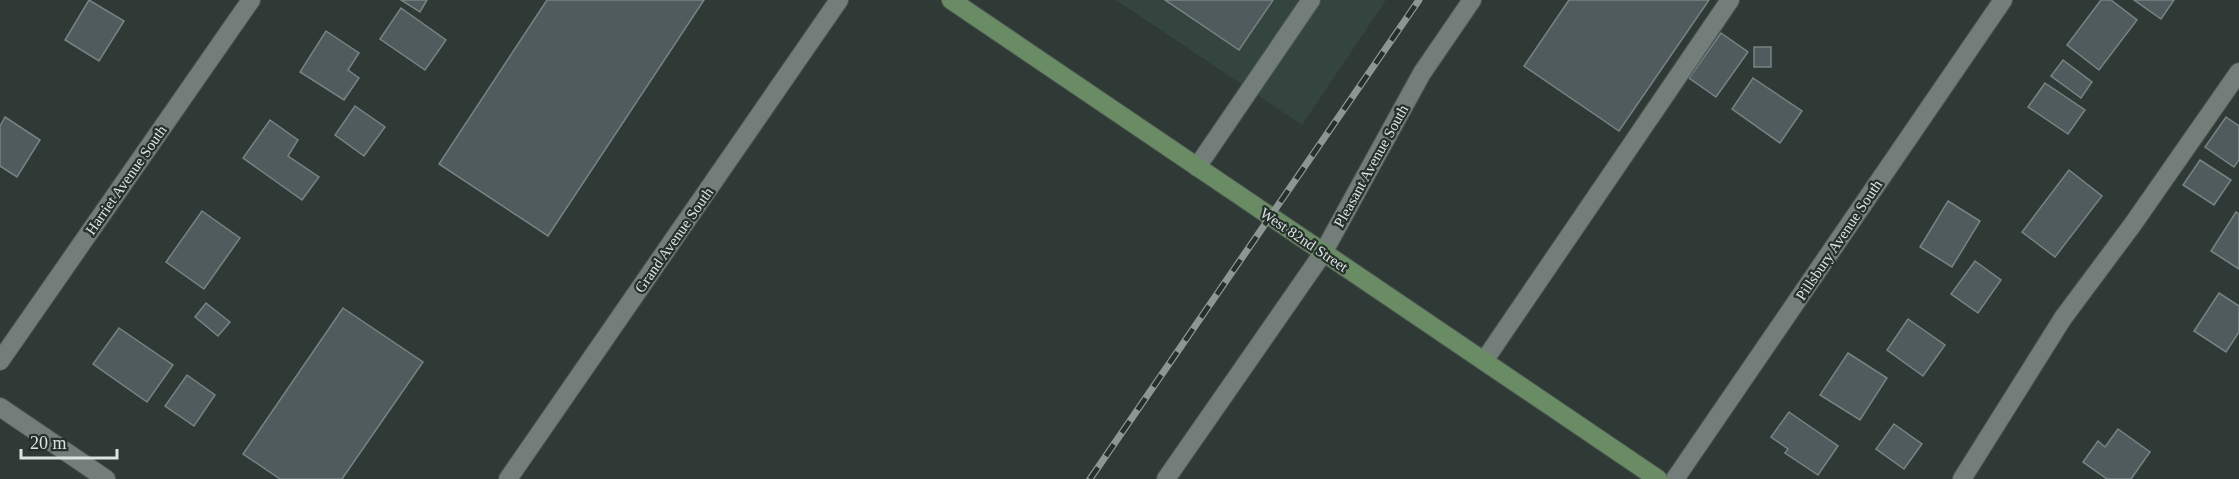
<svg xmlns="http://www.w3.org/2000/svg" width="2239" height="479" viewBox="0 0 2239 479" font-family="Georgia,serif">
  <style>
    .built { fill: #34453f }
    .building { fill: #505b5d; stroke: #778385; stroke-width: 1.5 }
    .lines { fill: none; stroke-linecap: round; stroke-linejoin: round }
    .lane-casing { stroke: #4e5754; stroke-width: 20 }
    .street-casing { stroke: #4e5754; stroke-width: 20 }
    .secondary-casing { stroke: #4e5754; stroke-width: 20 }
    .lane { stroke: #737e7a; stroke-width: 18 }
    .street { stroke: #737e7a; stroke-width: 18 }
    .secondary { stroke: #698c64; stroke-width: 18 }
    .rail-casing { stroke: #8e9693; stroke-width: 7 }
    .rail { stroke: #252f2b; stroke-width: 4.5; stroke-dasharray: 14; stroke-linecap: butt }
    .labels { text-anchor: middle; stroke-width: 4.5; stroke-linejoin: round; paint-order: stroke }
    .street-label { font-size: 15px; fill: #dce3e0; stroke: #252f2b }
  </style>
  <rect width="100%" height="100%" fill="#2f3935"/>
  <polygon class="built" points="1116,0 1386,0 1302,125"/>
  <g class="building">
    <polygon points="89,0 124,21 99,61 65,40"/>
    <polygon points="401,0 427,0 420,12"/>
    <polygon points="547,0 704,0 548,236 439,164"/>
    <polygon points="1165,0 1273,0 1239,50"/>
    <polygon points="1569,0 1709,0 1619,131 1524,66"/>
    <polygon points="2101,0 2111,0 2137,20 2099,70 2067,45"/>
    <polygon points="2134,0 2174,0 2161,19"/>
    <polygon points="401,8 446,40 425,70 380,39"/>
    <polygon points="326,31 359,53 348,70 359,78 344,100 300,72"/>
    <polygon points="1721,33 1748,52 1716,97 1689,78"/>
    <rect x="1754" y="47" width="17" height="20"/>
    <polygon points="2063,60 2092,82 2081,98 2051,76"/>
    <polygon points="1753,78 1802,111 1780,143 1732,109"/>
    <polygon points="2045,83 2085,110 2068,134 2028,107"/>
    <polygon points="355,106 385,127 364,156 335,135"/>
    <polygon points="5,117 40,140 17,177 0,166 0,126"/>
    <polygon points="2226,117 2239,126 2239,160 2234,167 2205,147"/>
    <polygon points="270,120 298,140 288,156 319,177 302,200 243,158"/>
    <polygon points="2200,160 2231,180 2214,205 2183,185"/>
    <polygon points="2069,170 2102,196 2055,257 2022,232"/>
    <polygon points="1948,201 1980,221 1952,267 1920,247"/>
    <polygon points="202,211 240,238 204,289 166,262"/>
    <polygon points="2236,212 2239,214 2239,269 2211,251"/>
    <polygon points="1975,261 2001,280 1978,313 1951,294"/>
    <polygon points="2219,293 2239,306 2239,332 2226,352 2194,331"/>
    <polygon points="206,303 230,322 218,336 195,317"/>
    <polygon points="343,308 423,362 342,479 280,479 243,454"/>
    <polygon points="1908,319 1945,345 1923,376 1887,350"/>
    <polygon points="119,328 173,365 147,402 93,364"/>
    <polygon points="1848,353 1887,378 1860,420 1820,395"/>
    <polygon points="187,375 215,395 194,426 165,406"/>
    <polygon points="1789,412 1838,446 1818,475 1785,453 1788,449 1771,437"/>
    <polygon points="1894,424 1922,444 1904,469 1876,449"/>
    <polygon points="2118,429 2150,452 2131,479 2107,479 2083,462 2098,441 2105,447"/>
  </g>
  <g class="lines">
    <defs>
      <g id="lane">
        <polyline points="1197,167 1311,0"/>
        <polyline points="1484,361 1730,0"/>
        <polyline points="1962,479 2063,318 2133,224 2239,72"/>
      </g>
      <g id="street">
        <polyline points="0,361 251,0"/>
        <polyline points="0,407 106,479"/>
        <polyline points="508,479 839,0"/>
        <polyline points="1166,479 1323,253 1422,73 1472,0"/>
        <polyline points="1675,479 2003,0"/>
      </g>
      <polyline id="secondary" points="951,0 1658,479"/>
    </defs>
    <use href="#lane" class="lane-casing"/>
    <use href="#street" class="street-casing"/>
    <use href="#secondary" class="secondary-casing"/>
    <use href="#lane" class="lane"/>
    <use href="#street" class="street"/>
    <use href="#secondary" class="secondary"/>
    <defs>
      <polyline id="rail" points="1090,479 1419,0"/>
    </defs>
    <use href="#rail" class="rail-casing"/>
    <use href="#rail" class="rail"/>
  </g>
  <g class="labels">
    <g class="street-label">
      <text transform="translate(1371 166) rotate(-61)" y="5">Pleasant Avenue South</text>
      <text transform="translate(126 180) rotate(-55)" y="5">Harriet Avenue South</text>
      <text transform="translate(674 240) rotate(-55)" y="5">Grand Avenue South</text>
      <text transform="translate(1304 240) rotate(34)" y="5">West 82nd Street</text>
      <text transform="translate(1839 240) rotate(-56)" y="5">Pillsbury Avenue South</text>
    </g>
  </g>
  <path d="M21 449v9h96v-9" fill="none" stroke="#dce3e0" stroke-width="3"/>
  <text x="30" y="449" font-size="18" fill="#dce3e0" stroke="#252f2b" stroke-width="4.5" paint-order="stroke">20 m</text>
</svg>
